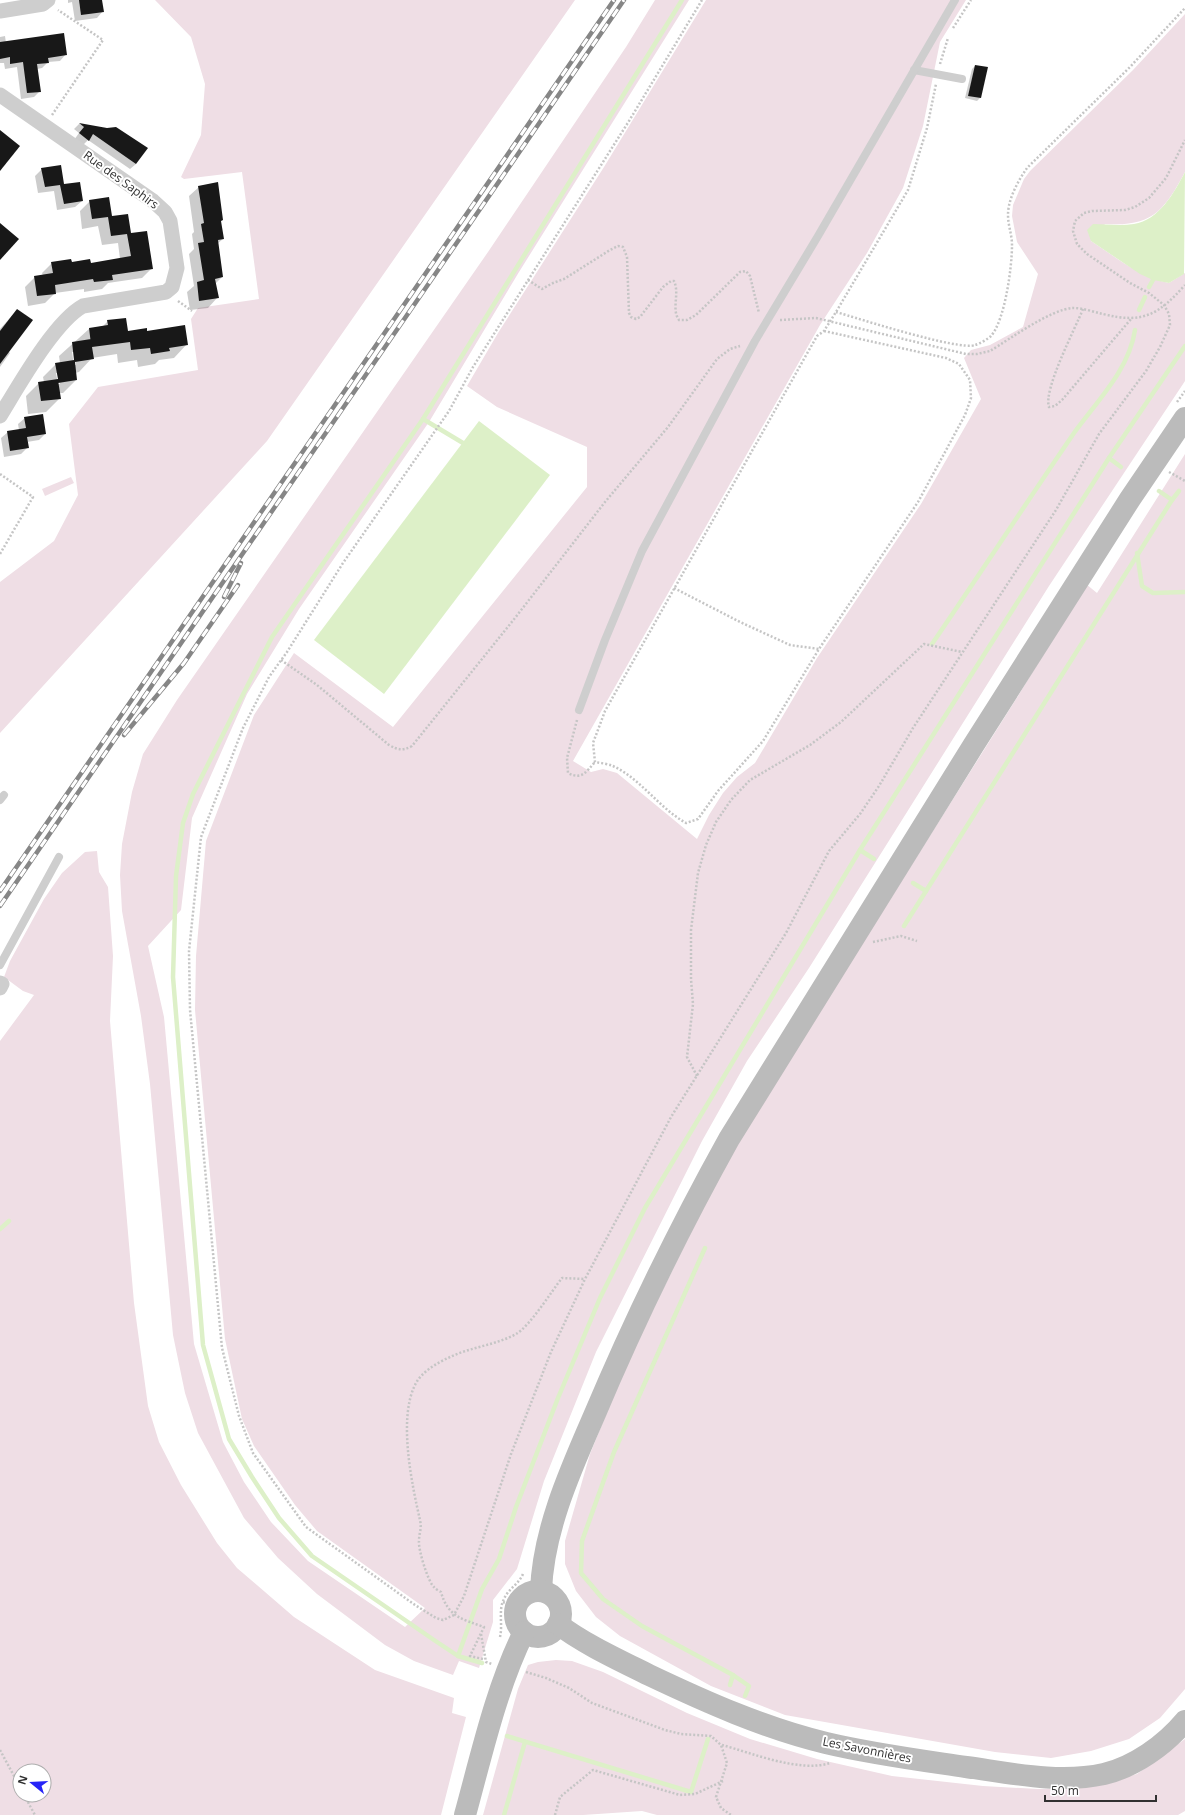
<svg xmlns="http://www.w3.org/2000/svg" width="1185" height="1815" viewBox="0 0 1185 1815" font-family="'Open Sans',sans-serif">
  <style>
    .green { fill: #efdee5; fill-rule: evenodd }
    .water { fill: #ddf0c8 }
    .shadow { fill: #0003; fill-rule: evenodd }
    .lines { fill: none; stroke-linecap: round; stroke-linejoin: round }
    .stream { stroke: #ddf0c8; stroke-width: 4.5 }
    .building { fill: #181818 }
    .path { stroke: #c5c5c5; stroke-width: 2.5; stroke-dasharray: 2 2; stroke-linecap: butt }
    .lane { stroke: #cecece; stroke-width: 8 }
    .street { stroke: #cecece; stroke-width: 15 }
    .secondary { stroke: #bbb; stroke-width: 22 }
    .rail-casing { stroke: #868686; stroke-width: 4.5 }
    .rail { stroke: #fff; stroke-width: 3; stroke-dasharray: 9; stroke-linecap: butt }
    .labels { text-anchor: middle; stroke-width: 4; stroke-linejoin: round; paint-order: stroke }
    .street-label { font-size: 12px; fill: #313131; stroke: #fff }
  </style>
  <rect width="100%" height="100%" fill="#fff"/>
  <g class="green">
    <polygon points="155,0 575,0 267,441 0,733 0,582 54,541 78,495 69,424 98,387 198,370 191,319 198,308 259,299 242,172 184,179 181,177 201,135 205,84 191,37"/>
    <path d="M655,0H689L519,272L429,422L299,609L247,694L192,818L181,910L148,946L164,1017L194,1344L223,1442L244,1482L271,1522L308,1561L405,1627L425,1608L317,1531L295,1505L254,1446L242,1419L225,1339L195,1010L196,956L206,841L254,715L294,653L393,727L587,487V447L497,407L467,386L498,333L604,167L706,0H966L940,42L923,126L903,188L867,253L820,325L573,761L591,772L603,769L617,773L697,839L709,815L723,793L737,777L755,763L817,658L921,504L981,399L964,358L971,350L990,345L1023,327L1038,274L1017,242L1012,216L1013,205L1024,179L1030,171L1133,70L1185,14V172C1164,211 1152,227 1105,224L1091,241C1116,257 1139,277 1169,283L1185,273V381L1049,586L809,968L747,1061L702,1141L596,1352L544,1481L517,1569L493,1600V1622L479,1668L459,1661L453,1675L414,1661L385,1645L317,1594L278,1558L244,1518L198,1433L185,1393L173,1335L150,1084L141,1016L122,911L120,875L122,844L132,792L143,754L177,700L488,252L626,47Z"/>
    <polygon points="1185,454 1185,1689 1160,1718 1129,1739 1091,1751 1051,1758 995,1752 785,1715 711,1686 620,1636 596,1617 576,1591 565,1564 565,1541 590,1454 626,1365 712,1189 764,1099 1018,696 1086,584 1097,593"/>
    <polygon points="71,477 74,483 45,496 42,489"/>
    <path d="M97,851L99,872L108,887L113,956L110,1021L134,1303L148,1406L159,1442L181,1485L217,1543L237,1568L294,1617L375,1670L454,1698L452,1713L466,1717L441,1815H0V1041L34,995L23,991L4,977L10,961L44,899L62,873L85,852ZM20,1771H44V1795H20Z"/>
    <polygon points="556,1660 572,1661 603,1672 687,1713 750,1739 817,1759 892,1776 983,1786 1038,1789 1084,1788 1137,1774 1185,1739 1185,1811 1178,1815 657,1815 642,1811 583,1815 483,1815 518,1689 528,1665 538,1662"/>
  </g>
  <g class="water">
    <path d="M1185,172L1184,274L1169,283L1153,280L1140,274L1091,241L1087,230L1093,224C1107,224 1120,226 1134,224C1159,220 1174,193 1185,172Z"/>
    <polygon points="479,421 550,475 384,694 314,640"/>
  </g>
  <g class="shadow">
    <polygon points="68,0 101,0 103,11 97,18 75,21 72,2 68,3"/>
    <polygon points="5,36 6,43 66,54 60,61 48,62 42,68 37,69 40,91 34,97 21,99 17,67 5,69 4,63 0,63 0,37"/>
    <polygon points="975,66 980,98 977,101 965,98 972,69"/>
    <polygon points="79,124 107,129 136,164 130,169 88,140 82,146 74,140 79,133 74,129"/>
    <polygon points="42,169 63,185 82,201 75,207 57,210 54,191 38,193 35,176"/>
    <polygon points="199,187 222,220 220,222 223,239 217,244 222,277 215,284 217,298 208,308 190,310 187,292 194,286 189,254 194,249 192,234 194,232 189,196"/>
    <polygon points="90,201 131,234 152,268 142,278 108,283 102,289 84,292 84,289 55,293 45,303 28,306 25,287 35,277 43,276 42,273 52,263 90,264 120,259 118,243 102,245 98,226 82,229 80,211"/>
    <polygon points="17,310 8,351 10,353 0,367 0,329"/>
    <path d="M108,321L127,332H147L187,344L174,358L159,360L155,364L138,367L137,360L118,363L117,354L92,358L79,372L75,373L76,380L63,393H59L60,398L46,412L28,414L26,396L39,383L44,382L43,377L56,364L60,363L59,356L89,329L103,326ZM72,352H74L76,365H74ZM56,373H58L60,384H58Z"/>
    <polygon points="25,418 45,434 39,440 27,442 28,447 21,454 4,457 1,438 8,432 19,430 18,424"/>
  </g>
  <g class="lines">
    <g class="stream">
      <polyline points="1149,287 1153,280"/>
      <polyline points="1139,310 1145,297"/>
      <polyline points="423,419 463,443"/>
      <polyline points="1109,458 1121,467"/>
      <polyline points="1172,500 1179,491"/>
      <polyline points="1137,553 1142,586 1153,593 1185,592"/>
      <path d="M932,644C980,574 1026,503 1074,433C1097,401 1129,370 1135,330"/>
      <polyline points="860,850 874,859"/>
      <polyline points="913,883 926,891"/>
      <polyline points="904,926 1172,500 1159,491"/>
      <polyline points="0,1229 9,1221"/>
      <polyline points="705,1248 614,1452 582,1541 581,1573 603,1599 642,1626 733,1675 730,1685"/>
      <polyline points="458,1656 482,1589 499,1559 516,1507 558,1398 600,1298 645,1208 860,850 1109,458 1185,346"/>
      <polyline points="482,1663 458,1656 434,1640 312,1556 279,1518 252,1477 229,1439 203,1345 173,977 176,876 183,823 193,794 272,637 423,419 682,0"/>
      <polyline points="733,1675 749,1686 745,1696"/>
      <polyline points="507,1736 691,1792 708,1739"/>
      <polyline points="504,1815 525,1742"/>
    </g>
  </g>
  <g class="building">
    <polygon points="79,0 102,0 104,12 81,15"/>
    <polygon points="64,33 67,55 48,58 49,63 37,64 41,92 27,93 23,62 10,64 10,57 0,59 0,42"/>
    <polygon points="975,65 988,67 981,98 968,96"/>
    <polygon points="79,123 107,128 116,127 148,148 136,164 93,134 89,141 79,133 84,127"/>
    <polygon points="0,130 20,146 0,171"/>
    <polygon points="61,165 64,184 80,182 83,201 64,204 60,185 45,187 41,168"/>
    <polygon points="218,182 223,220 221,221 224,239 218,240 223,277 215,279 219,298 199,301 197,282 204,280 198,243 204,242 201,224 204,223 198,186"/>
    <polygon points="109,197 112,216 128,214 131,233 147,231 153,269 112,275 113,280 94,282 93,279 55,285 56,294 37,296 34,276 53,273 51,262 71,259 72,262 90,259 91,263 131,256 127,234 111,236 108,217 92,219 89,200"/>
    <polygon points="0,223 19,239 0,260"/>
    <polygon points="17,309 33,320 0,364 0,331"/>
    <polygon points="126,318 128,331 147,328 147,331 185,325 188,345 169,348 170,351 151,354 150,348 131,350 130,342 92,347 94,359 75,362 77,380 58,383 58,380 61,399 41,401 38,382 58,379 55,363 74,360 72,342 91,339 91,344 89,328 108,325 107,320"/>
    <polygon points="43,414 46,434 27,437 29,448 10,451 7,431 26,428 24,417"/>
  </g>
  <g class="lines">
    <g class="path">
      <polyline points="702,0 629,121 473,367 449,411 343,563 287,652 269,677 243,728 201,837 189,951 190,1010 222,1348 239,1416 253,1453 306,1527 415,1605 436,1618 443,1620 454,1615 464,1596 511,1454 551,1352 585,1279 671,1117 786,933 829,851 860,814 879,786 913,728 1056,510 1099,434 1146,371 1160,347 1170,325 1169,314 1164,305 1149,293 1130,283 1087,254 1077,244 1073,231 1075,221 1084,213 1092,211 1125,210 1135,207 1149,198 1166,178 1185,140"/>
      <polyline points="953,28 971,0"/>
      <polyline points="940,64 948,38"/>
      <polyline points="52,115 103,40 58,10"/>
      <path d="M528,280L542,289L553,283L564,279L610,250L618,246L623,247L627,257L629,313L631,317L636,319L640,317L663,287L671,281H674C680,294 671,309 679,320H687L696,315L740,272L746,271L750,276L759,313"/>
      <polyline points="178,301 192,311"/>
      <path d="M1083,309C1075,329 1043,390 1049,407L1055,406L1062,400L1131,319"/>
      <path d="M836,312C857,318 959,351 975,345C979,344 988,339 991,336C1005,320 1012,267 1012,245C1012,235 1008,225 1008,215C1008,199 1018,181 1027,168L1130,67L1185,8"/>
      <path d="M780,320L816,318L966,354H977L990,351C1010,339 1051,309 1073,308C1083,308 1094,312 1103,314C1143,324 1158,315 1185,285"/>
      <path d="M824,331L946,358L959,364L970,380L971,398L965,415L918,502L819,649L763,741L718,791L698,819L686,823C659,808 641,779 613,766C608,764 601,763 595,762L593,743L605,711L817,336L824,331L836,312L908,190L927,128L936,84"/>
      <polyline points="1177,402 1185,391"/>
      <polyline points="1169,472 1185,481"/>
      <polyline points="0,474 33,497 0,554"/>
      <polyline points="674,588 740,622 790,645 819,649"/>
      <path d="M281,660L317,685L389,745C398,750 403,751 412,746L515,618L605,502L668,427L717,359L730,349L740,346"/>
      <path d="M577,720L567,758L568,773C582,780 586,772 595,762"/>
      <polyline points="873,942 901,936 917,941"/>
      <polyline points="697,1076 687,1057 693,1004 691,979 691,930 698,873 706,845 716,822 731,800 750,780 810,745 841,722 924,644 962,652"/>
      <polyline points="503,1602 516,1607"/>
      <polyline points="481,1634 486,1662 492,1664"/>
      <path d="M500,1637C503,1625 498,1610 504,1599C508,1589 519,1584 523,1574"/>
      <path d="M483,1659L470,1656L484,1627C462,1619 448,1617 441,1592C439,1591 435,1589 434,1587C428,1582 418,1549 419,1541C419,1533 422,1529 420,1520C412,1485 398,1419 415,1385C421,1372 437,1363 450,1357C471,1347 496,1345 516,1334C530,1326 551,1292 562,1278L585,1279"/>
      <polyline points="526,1672 546,1678 569,1688 592,1703 665,1730 681,1734 711,1736 721,1745 727,1763 716,1797 721,1808 731,1815"/>
      <path d="M722,1745C752,1753 800,1773 830,1763"/>
      <polyline points="0,1750 20,1787"/>
      <polyline points="24,1795 35,1815"/>
      <polyline points="555,1815 560,1797 593,1770 680,1795 695,1794 723,1781"/>
    </g>
    <g class="lane">
      <polyline points="914,70 962,79"/>
      <polyline points="579,710 605,640 642,551 755,341 818,236 955,0"/>
      <polyline points="0,800 4,795"/>
      <polyline points="0,965 59,857"/>
    </g>
    <g class="street">
      <polyline points="0,11 43,4 48,0"/>
      <path d="M0,95L153,201L165,212L170,221L177,268L172,287L166,292L83,306C54,322 18,387 0,416"/>
      <polyline points="0,983 2,984 0,988"/>
    </g>
    <g class="secondary">
      <path d="M541,1591C543,1531 570,1471 594,1416C634,1321 679,1229 729,1139L973,746L1130,499L1185,418"/>
      <circle cx="538" cy="1614" r="23"/>
      <path d="M558,1624C582,1643 621,1661 649,1675C706,1702 764,1728 826,1743C872,1754 919,1760 966,1767C1010,1773 1059,1784 1104,1774C1134,1767 1165,1745 1185,1721"/>
      <path d="M465,1815C482,1753 496,1689 524,1632"/>
    </g>
    <defs>
      <g id="rail">
        <polyline points="224,597 241,563"/>
        <polyline points="124,735 184,663 238,585"/>
        <polyline points="0,891 614,0"/>
        <polyline points="0,906 624,0"/>
      </g>
    </defs>
    <use href="#rail" class="rail-casing"/>
    <use href="#rail" class="rail"/>
  </g>
  <g class="labels">
    <g class="street-label">
      <text transform="translate(121 180) rotate(36)" y="4">Rue des Saphirs</text>
      <text transform="translate(867 1750) rotate(11)" y="4">Les Savonnières</text>
    </g>
  </g>
  <g transform="translate(32 1783) rotate(288)"><circle r="19" fill="#ffffff" stroke="#adadad"/>
  <path d="M0-3L7 15L0 10L-7 15Z" fill="#2724f7"/>
  <text y="-6" font-size="11" font-weight="bold" text-anchor="middle" fill="#313131">N</text>
  </g>
  <path d="M1045 1795v6h111v-6" fill="none" stroke="#313131" stroke-width="2"/>
  <text x="1051" y="1795" font-size="12" fill="#313131" stroke="#ffffff" stroke-width="3" paint-order="stroke">50 m</text>
</svg>
